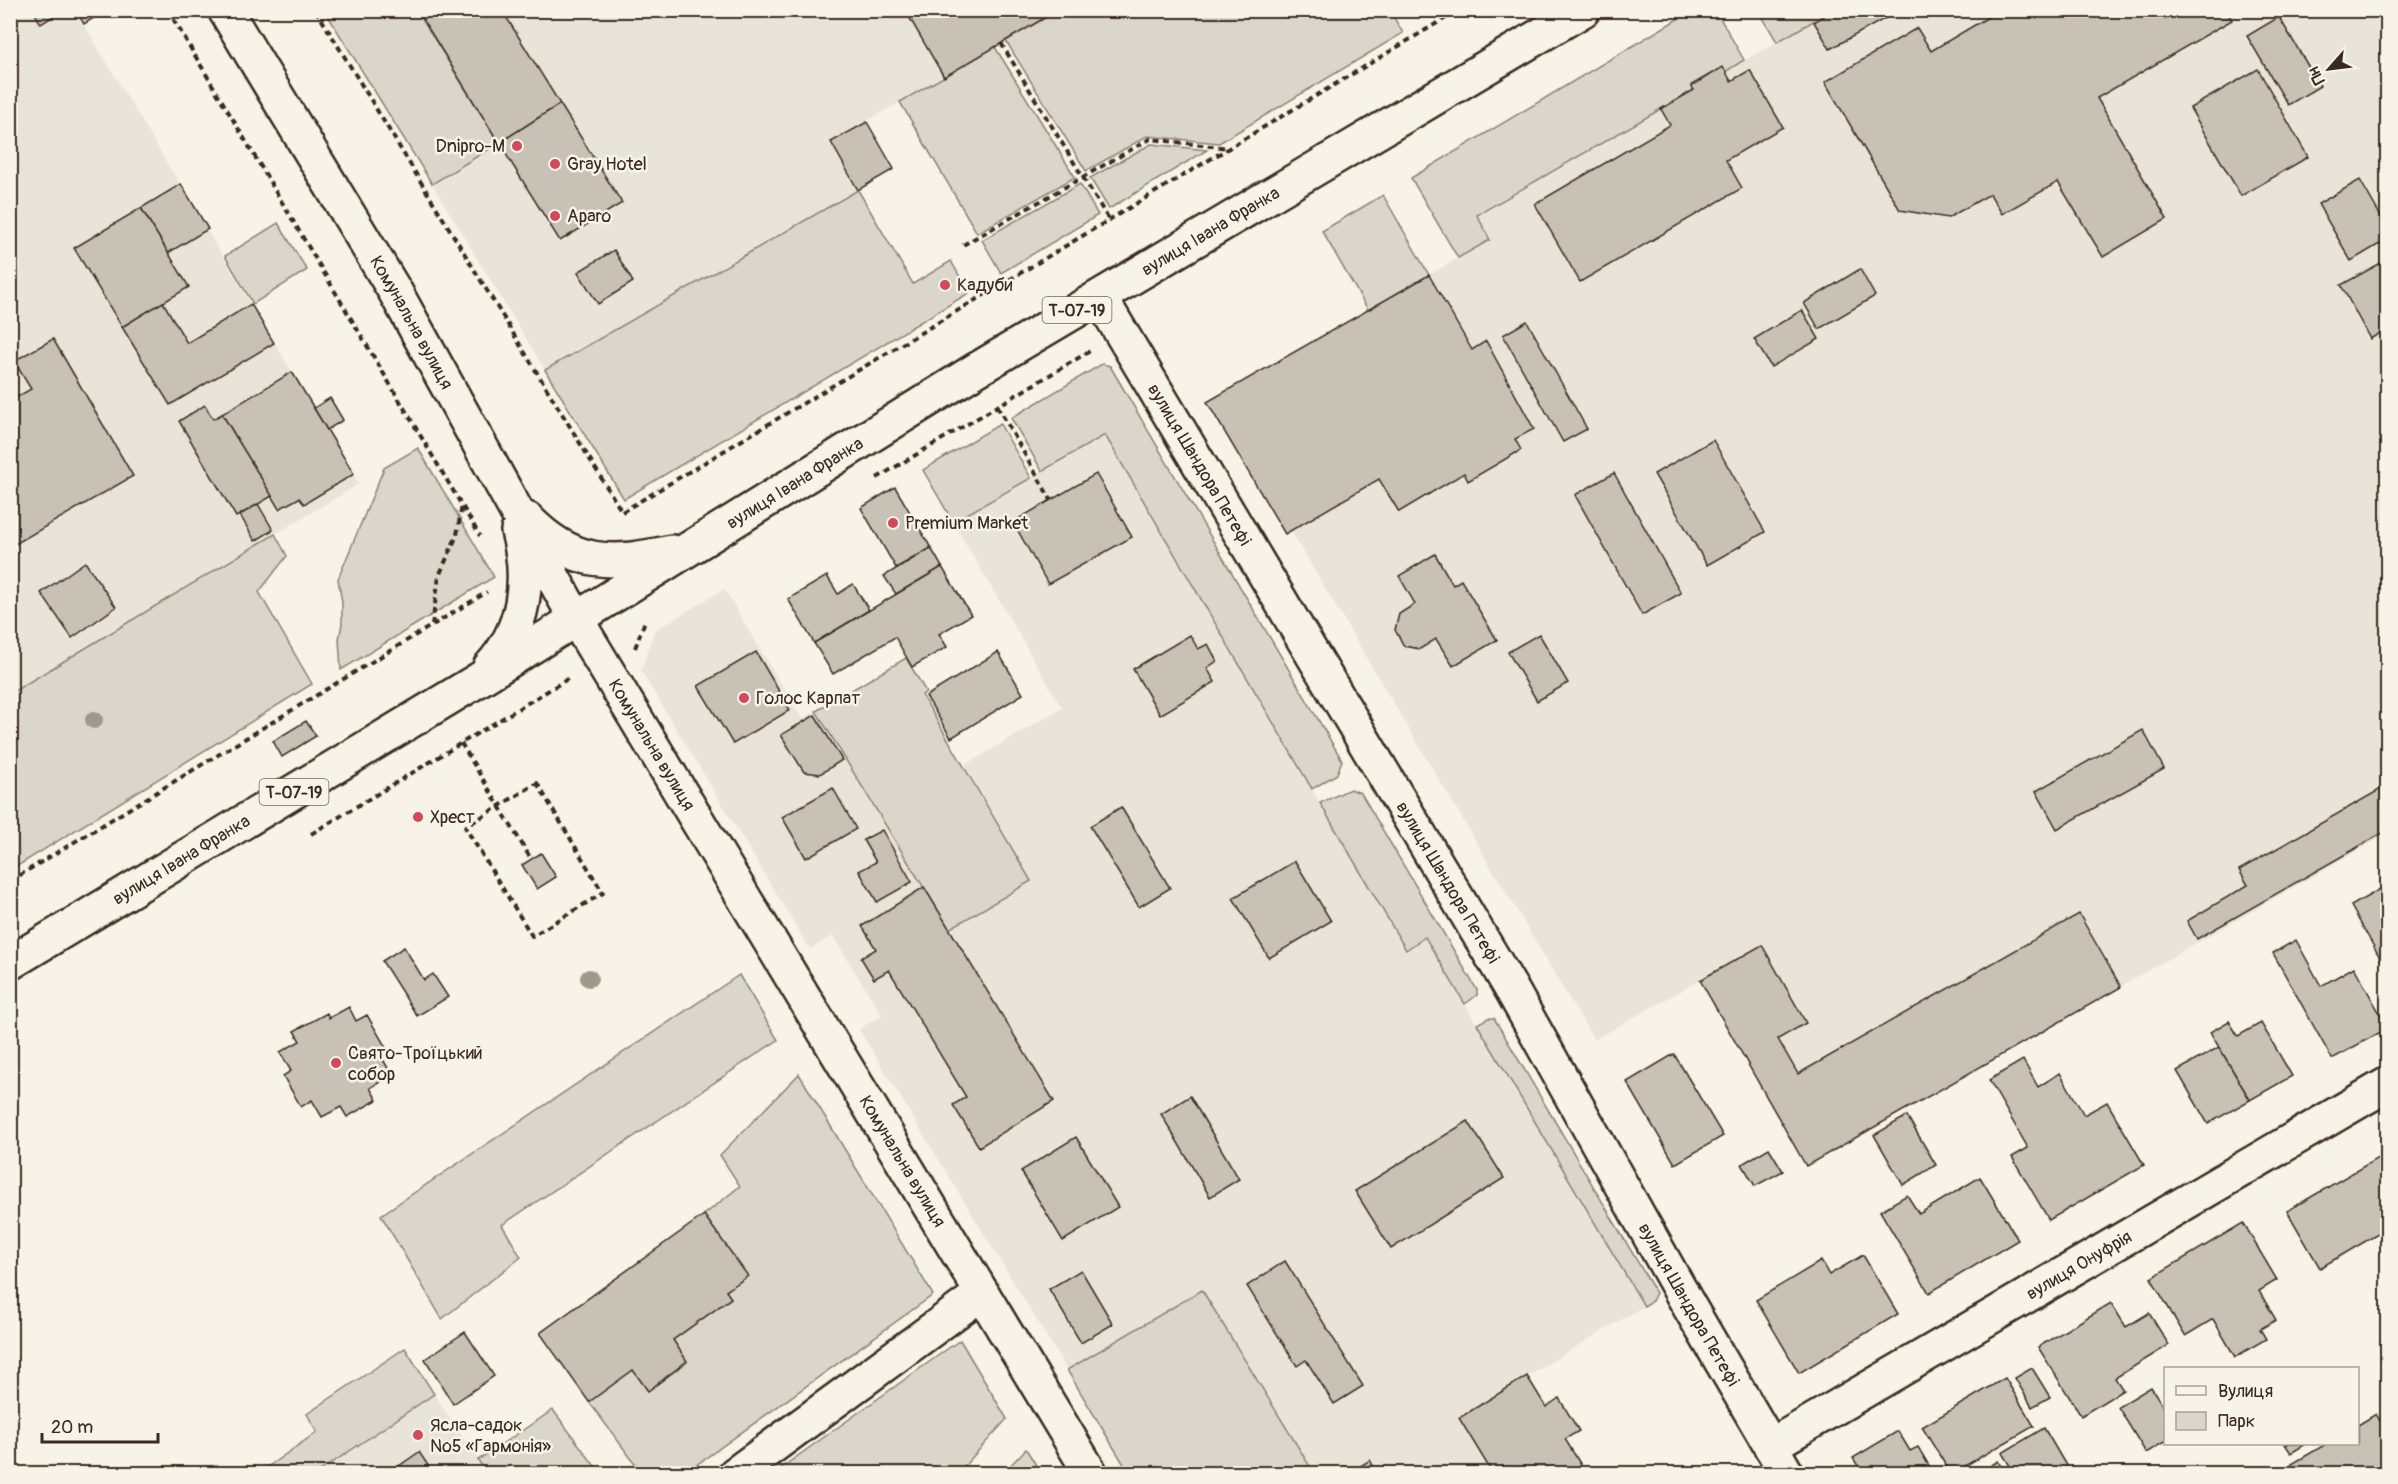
<svg xmlns="http://www.w3.org/2000/svg" width="2398" height="1484" viewBox="0 0 2398 1484" font-family="Pangolin,sans-serif">
  <style>
    .built { fill: #e9e4d9 }
    .green { fill: #dbd6cb; stroke: #8b8074; stroke-width: 1.5 }
    .building { fill: #c8c1b6; stroke: #3b2a1e; stroke-width: 1.5 }
    .lines { fill: none; stroke-linecap: round; stroke-linejoin: round }
    .minor-casing { stroke: #3b2a1e; stroke-width: 38 }
    .major-casing { stroke: #3b2a1e; stroke-width: 38 }
    .path { stroke: #3b2a1e; stroke-width: 4; stroke-dasharray: 6 4.5; stroke-linecap: butt }
    .minor { stroke: #f7f3e8; stroke-width: 33 }
    .major { stroke: #f7f3e8; stroke-width: 33 }
    .tree { fill: #a1978c }
    .poi-dot { fill: #d1495b; stroke: #f7f3e8; stroke-width: 2 }
    .labels { text-anchor: middle; stroke-width: 5; stroke-linejoin: round; paint-order: stroke }
    .shield { fill: #f7f3e8; stroke: #73665b; stroke-width: 1.5 }
    .shield-label { font-size: 16px; font-weight: bold; fill: #3b2a1e }
    .poi-label { font-size: 18px; fill: #3b2a1e; stroke: #f7f3e8; text-anchor: start }
    .street-label { font-size: 18px; fill: #3b2a1e; stroke: #f7f3e8 }
  </style>
  <rect width="100%" height="100%" fill="#f7f3e8"/>
  <filter id="ink" filterUnits="userSpaceOnUse"><feTurbulence type="fractalNoise" baseFrequency=".0167" numOctaves="2"/><feDisplacementMap in="SourceGraphic" scale="12" xChannelSelector="R" yChannelSelector="G"/><feConvolveMatrix kernelMatrix="1 2 1 2 8 2 1 2 1" color-interpolation-filters="sRGB"/></filter>
  <g filter="url(#ink)">
    <g class="built">
      <polygon points="11,11 33,11 41,24 63,11 76,11 359,484 11,693"/>
      <polygon points="417,11 1058,11 867,121 894,169 545,370 432,184 499,142"/>
      <polygon points="1831,11 2387,11 2387,834 1806,1166 1700,980 1594,1040 1291,531 1285,534 1207,402 1490,240 1476,216 1693,90 1691,86 1723,67 1726,71"/>
      <polygon points="1104,435 1405,949 1425,937 1644,1306 1460,1417 1493,1473 1314,1473 1202,1290 1067,1370 859,1029 882,1015 833,936 810,949 641,671 654,631 724,589 802,719 816,711 924,887 1031,881 965,765 1062,708 953,522"/>
      <polygon points="434,1394 486,1473 317,1474"/>
    </g>
    <g class="green">
      <polygon points="1058,10 1390,11 1403,33 1219,143 1147,136 1086,171 1006,41"/>
      <polygon points="325,11 417,11 499,143 432,184"/>
      <polygon points="1691,11 1716,11 1744,60 1725,72 1722,67 1691,85 1694,90 1477,215 1490,240 1458,258 1411,178"/>
      <polygon points="1759,11 1831,11 1777,42"/>
      <polygon points="995,47 1075,177 977,233 900,102"/>
      <polygon points="1151,144 1207,150 1109,209 1090,178"/>
      <polygon points="1080,184 1098,215 1001,273 982,240"/>
      <polygon points="858,190 913,284 951,261 969,293 624,499 545,370"/>
      <polygon points="1383,195 1429,275 1368,310 1322,231"/>
      <polygon points="278,223 307,270 253,304 225,256"/>
      <polygon points="1102,364 1110,366 1342,760 1337,774 1312,789 1105,435 1042,471 1011,418"/>
      <polygon points="1000,424 1031,478 953,522 923,470"/>
      <polygon points="418,448 494,577 341,670 339,639 342,624 342,602 338,579 384,468"/>
      <polygon points="275,534 287,556 259,592 312,684 11,870 11,693"/>
      <polygon points="906,658 926,692 922,695 1031,881 949,929 816,711"/>
      <polygon points="1350,789 1361,793 1477,990 1477,995 1465,1004 1425,937 1406,950 1320,803"/>
      <polygon points="739,975 778,1040 502,1225 521,1257 442,1319 381,1215"/>
      <polygon points="1488,1018 1494,1018 1656,1293 1652,1301 1644,1306 1477,1024"/>
      <polygon points="799,1074 933,1295 685,1473 642,1473 589,1402 633,1370 648,1391 687,1362 673,1340 731,1298 726,1291 747,1276 704,1215 740,1186 720,1155"/>
      <polygon points="1202,1290 1314,1473 1129,1473 1067,1370"/>
      <polygon points="960,1340 1007,1419 958,1473 774,1473"/>
      <polygon points="405,1348 434,1394 317,1473 259,1473 317,1432 307,1414"/>
      <polygon points="553,1410 600,1473 486,1473 478,1460"/>
      <polygon points="1026,1449 1041,1473 1003,1473"/>
    </g>
    <g class="building">
      <polygon points="33,10 63,10 41,24"/>
      <polygon points="76,10 94,10 97,16 84,24"/>
      <polygon points="417,10 502,10 560,104 499,143"/>
      <polygon points="905,10 1058,10 944,77"/>
      <polygon points="1833,10 1882,10 1886,18 1830,49 1814,22"/>
      <polygon points="2000,10 2229,10 2227,12 2232,20 2097,98 2167,219 2103,257 2058,182 2002,214 1990,194 1948,218 1900,210 1825,82 1917,28 1931,51"/>
      <polygon points="2279,17 2320,86 2288,105 2247,36"/>
      <polygon points="1723,67 1731,81 1750,70 1783,127 1726,160 1742,188 1580,282 1535,204 1670,125 1661,109 1694,90 1691,86"/>
      <polygon points="2258,69 2308,157 2241,196 2190,108"/>
      <polygon points="560,104 622,203 560,241 499,143"/>
      <polygon points="867,122 894,169 858,190 831,142"/>
      <polygon points="2360,180 2388,229 2388,239 2351,261 2318,204"/>
      <polygon points="181,184 208,229 168,253 141,208"/>
      <polygon points="141,208 189,287 122,327 74,248"/>
      <polygon points="614,250 633,282 598,304 578,272"/>
      <polygon points="2388,259 2388,329 2370,339 2341,285"/>
      <polygon points="1860,269 1875,296 1819,329 1804,303"/>
      <polygon points="1429,275 1472,350 1486,341 1534,429 1515,439 1521,450 1468,481 1464,473 1399,512 1379,479 1285,534 1207,402"/>
      <polygon points="163,302 187,343 251,304 274,343 170,405 122,327"/>
      <polygon points="1802,310 1819,339 1771,367 1754,339"/>
      <polygon points="1527,321 1587,429 1563,442 1503,335"/>
      <polygon points="53,339 133,476 10,547 10,401 31,389 14,361"/>
      <polygon points="292,372 354,474 304,504 299,498 279,509 222,414"/>
      <polygon points="330,398 343,420 327,430 314,408"/>
      <polygon points="205,405 213,419 222,414 272,496 236,517 179,421"/>
      <polygon points="1713,440 1765,532 1707,565 1654,474"/>
      <polygon points="1614,473 1681,593 1642,615 1575,495"/>
      <polygon points="1096,474 1132,537 1048,584 1013,522"/>
      <polygon points="895,487 931,548 896,568 861,508"/>
      <polygon points="258,504 273,530 255,541 240,515"/>
      <polygon points="931,548 942,567 896,594 884,576"/>
      <polygon points="1435,554 1453,585 1461,580 1497,640 1453,666 1436,639 1420,649 1404,646 1395,630 1399,614 1415,604 1399,576"/>
      <polygon points="85,562 116,607 72,638 41,593"/>
      <polygon points="942,567 971,615 939,634 947,647 912,667 895,637 833,674 814,643"/>
      <polygon points="827,576 838,594 853,584 869,610 814,643 788,599"/>
      <polygon points="1539,634 1568,683 1537,701 1508,652"/>
      <polygon points="1190,635 1198,649 1208,644 1217,661 1207,668 1215,682 1160,715 1133,669"/>
      <polygon points="756,652 790,710 733,744 698,686"/>
      <polygon points="998,652 1023,694 951,738 926,696"/>
      <polygon points="815,715 842,760 820,774 804,772 781,735"/>
      <polygon points="306,721 316,736 282,757 273,741"/>
      <polygon points="2143,730 2164,769 2057,829 2036,791"/>
      <polygon points="2388,785 2388,830 2197,939 2187,921 2248,885 2239,870"/>
      <polygon points="833,788 856,829 806,858 782,817"/>
      <polygon points="1121,807 1170,888 1139,907 1090,826"/>
      <polygon points="882,830 912,882 877,902 859,871 876,862 863,840"/>
      <polygon points="541,853 556,877 537,889 522,865"/>
      <polygon points="1295,861 1331,921 1269,958 1233,898"/>
      <polygon points="924,887 1054,1101 979,1147 953,1105 966,1097 889,970 874,979 861,958 876,949 862,926"/>
      <polygon points="2380,889 2388,904 2388,972 2351,906"/>
      <polygon points="2079,914 2121,987 1806,1166 1700,980 1762,945 1806,1023 1778,1039 1798,1074"/>
      <polygon points="2296,940 2321,986 2354,967 2388,1028 2332,1059 2273,953"/>
      <polygon points="404,947 424,980 433,974 448,997 417,1016 382,961"/>
      <polygon points="349,1007 356,1021 367,1015 388,1051 381,1056 392,1075 370,1088 377,1100 347,1117 341,1107 322,1117 312,1100 301,1107 283,1076 291,1071 280,1052 300,1041 294,1031 327,1013 329,1018"/>
      <polygon points="2229,1021 2238,1036 2261,1023 2292,1076 2250,1100 2210,1032"/>
      <polygon points="2219,1047 2250,1100 2208,1124 2177,1071"/>
      <polygon points="1674,1054 1723,1136 1675,1164 1627,1082"/>
      <polygon points="2023,1060 2038,1087 2060,1073 2084,1115 2107,1102 2144,1165 2049,1220 2012,1157 2028,1148 1989,1080"/>
      <polygon points="1190,1096 1239,1179 1210,1197 1161,1114"/>
      <polygon points="1907,1116 1936,1165 1903,1185 1874,1135"/>
      <polygon points="1468,1121 1504,1178 1391,1249 1355,1191"/>
      <polygon points="1076,1137 1118,1207 1063,1241 1021,1171"/>
      <polygon points="1769,1148 1783,1171 1755,1186 1742,1164"/>
      <polygon points="2388,1152 2388,1228 2320,1268 2287,1211"/>
      <polygon points="1980,1177 2018,1240 1929,1293 1880,1211 1907,1195 1919,1214"/>
      <polygon points="704,1215 748,1276 726,1291 731,1298 673,1340 687,1361 648,1391 633,1370 589,1402 540,1333"/>
      <polygon points="2243,1223 2277,1280 2259,1291 2276,1320 2260,1329 2266,1339 2235,1357 2213,1319 2185,1336 2151,1278"/>
      <polygon points="1863,1255 1898,1314 1799,1373 1756,1300 1821,1261 1829,1275"/>
      <polygon points="1285,1261 1363,1386 1334,1404 1306,1360 1297,1366 1247,1286"/>
      <polygon points="1081,1270 1113,1324 1081,1343 1049,1289"/>
      <polygon points="2111,1303 2126,1327 2149,1313 2169,1345 2115,1378 2123,1390 2081,1416 2038,1347"/>
      <polygon points="465,1332 494,1376 453,1404 425,1359"/>
      <polygon points="2032,1368 2050,1397 2032,1407 2015,1378"/>
      <polygon points="1527,1376 1546,1407 1559,1398 1579,1431 1565,1439 1581,1465 1567,1474 1493,1474 1459,1418"/>
      <polygon points="2005,1378 2034,1426 1951,1474 1922,1427"/>
      <polygon points="2151,1387 2166,1411 2166,1441 2146,1453 2118,1407"/>
      <polygon points="2376,1414 2388,1434 2388,1474 2275,1474 2326,1444 2358,1444 2358,1425"/>
      <polygon points="2044,1428 2071,1474 2015,1474 2002,1453"/>
      <polygon points="1898,1431 1910,1451 1918,1447 1931,1469 1923,1474 1863,1474 1853,1458"/>
      <polygon points="2285,1444 2306,1444 2291,1453"/>
      <polygon points="419,1452 433,1473 404,1474 399,1466"/>
      <polygon points="1370,1460 1378,1474 1348,1474"/>
      <polygon points="1998,1461 2006,1474 1977,1474"/>
    </g>
    <g class="lines">
      <defs>
        <g id="minor">
          <path id="s1" d="M1100,297L1512,990L1689,1306L1787,1474"/>
          <path id="s2" d="M1770,1446L2388,1084"/>
          <polyline points="735,1474 982,1293"/>
        </g>
        <g id="major">
          <path id="s3" d="M225,10L396,293L576,619L1091,1474"/>
          <path d="M527,519C573,567 612,565 672,552"/>
          <path d="M490,667C525,629 531,580 518,531"/>
          <path id="s4" d="M10,963L475,682L976,370L1583,10"/>
        </g>
      </defs>
      <use href="#minor" class="minor-casing"/>
      <use href="#major" class="major-casing"/>
      <g class="path">
        <polyline points="100,10 102,13"/>
        <polyline points="168,10 480,536"/>
        <polyline points="316,10 622,512 1459,10"/>
        <polyline points="1001,43 1109,220"/>
        <polyline points="963,245 1150,139 1228,148"/>
        <polyline points="997,406 1051,500"/>
        <polyline points="877,478 1090,351"/>
        <polyline points="432,625 439,576 457,535 462,505"/>
        <polyline points="635,648 645,621"/>
        <polyline points="461,743 531,859"/>
        <polygon points="537,783 603,893 532,936 465,827"/>
        <polyline points="311,834 569,678"/>
        <polyline points="10,881 487,592"/>
      </g>
      <use href="#minor" class="minor"/>
      <use href="#major" class="major"/>
    </g>
    <g class="tree">
      <circle cx="94" cy="720" r="9"/>
      <circle cx="589" cy="978" r="9"/>
    </g>
  </g>
  <g class="poi-dot">
    <circle cx="517" cy="146" r="6"/>
    <circle cx="555" cy="164" r="6"/>
    <circle cx="555" cy="216" r="6"/>
    <circle cx="945" cy="285" r="6"/>
    <circle cx="893" cy="523" r="6"/>
    <circle cx="744" cy="698" r="6"/>
    <circle cx="418" cy="817" r="6"/>
    <circle cx="336" cy="1063" r="6"/>
    <circle cx="418" cy="1435" r="6"/>
  </g>
  <g class="labels">
    <g class="shield">
      <rect x="1042.5" y="297" width="69" height="26" rx="4.5"/>
      <rect x="259.5" y="779" width="69" height="26" rx="4.5"/>
    </g>
    <g class="shield-label">
      <text x="1077" y="316">Т-07-19</text>
      <text x="294" y="798">Т-07-19</text>
    </g>
    <g class="poi-label">
      <text x="505" y="152" text-anchor="end">Dnipro-M</text>
      <text x="567" y="170">Gray Hotel</text>
      <text x="567" y="222">Aparo</text>
      <text x="957" y="291">Кадуби</text>
      <text x="905" y="529">Premium Market</text>
      <text x="756" y="704">Голос Карпат</text>
      <text x="430" y="823">Хрест</text>
      <text x="348" y="1059">Свято-Троїцький<tspan x="348" dy="21">собор</tspan></text>
      <text x="430" y="1431">Ясла-садок<tspan x="430" dy="21">№5 «Гармонія»</tspan></text>
    </g>
    <g class="street-label">
      <text dy="6" stroke="none"><textPath href="#s4" startOffset="1406">вулиця Івана Франка</textPath></text>
      <text dy="6" stroke="none"><textPath href="#s3" startOffset="364">Комунальна вулиця</textPath></text>
      <text dy="6" stroke="none"><textPath href="#s1" startOffset="195">вулиця Шандора Петефі</textPath></text>
      <text dy="6" stroke="none"><textPath href="#s4" startOffset="920">вулиця Івана Франка</textPath></text>
      <text dy="6" stroke="none"><textPath href="#s3" startOffset="850">Комунальна вулиця</textPath></text>
      <text dy="6" stroke="none"><textPath href="#s4" startOffset="200">вулиця Івана Франка</textPath></text>
      <text dy="6" stroke="none"><textPath href="#s1" startOffset="681">вулиця Шандора Петефі</textPath></text>
      <text dy="6" stroke="none"><textPath href="#s3" startOffset="1336">Комунальна вулиця</textPath></text>
      <text dy="6" stroke="none"><textPath href="#s2" startOffset="358">вулиця Онуфрія</textPath></text>
      <text dy="6" stroke="none"><textPath href="#s1" startOffset="1167">вулиця Шандора Петефі</textPath></text>
    </g>
  </g>
  <rect width="2398" height="1484" fill="none" stroke="#f7f3e8" stroke-width="36"/>
  <rect x="18" y="18" width="2362" height="1448" fill="none" stroke="#3b2a1e" stroke-width="2" filter="url(#ink)"/>
  <rect x="2164" y="1367" width="195" height="78" fill="#f7f3e8" stroke="#aca397" stroke-width="1.5"/>
  <rect x="2176" y="1386" width="30" height="9" fill="#f7f3e8" stroke="#aca397" stroke-width="1.5"/>
  <text x="2218" y="1397" font-size="18" fill="#3b2a1e">Вулиця</text>
  <rect x="2176" y="1412" width="30" height="18" fill="#dbd6cb" stroke="#aca397" stroke-width="1.5"/>
  <text x="2218" y="1427" font-size="18" fill="#3b2a1e">Парк</text>
  <g transform="translate(2329 69) rotate(242)" stroke="#f7f3e8" stroke-width="4.5" paint-order="stroke">
  <path d="M0-4.5L10 22L0 15L-10 22Z" fill="#3b2a1e"/>
  <text y="-9" font-size="16" font-weight="bold" text-anchor="middle" fill="#3b2a1e">Пн</text>
  </g>
  <path d="M42 1433v9h116v-9" fill="none" stroke="#3b2a1e" stroke-width="3"/>
  <text x="51" y="1433" font-size="18" fill="#3b2a1e" stroke="#f7f3e8" stroke-width="4.5" paint-order="stroke">20 m</text>
</svg>
